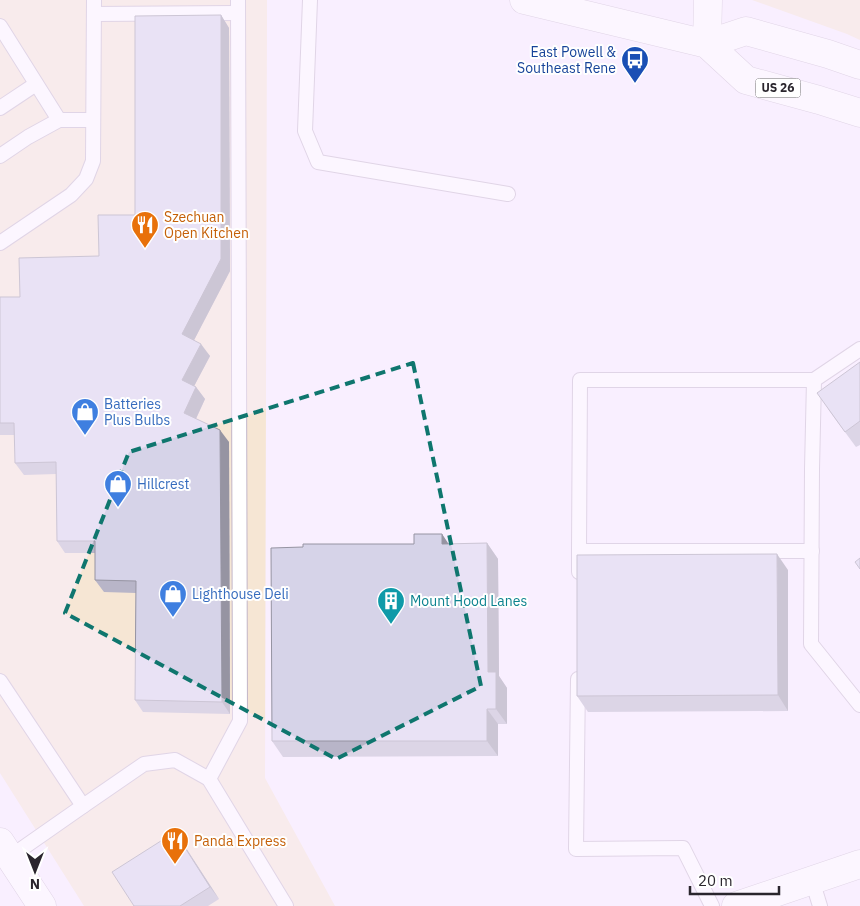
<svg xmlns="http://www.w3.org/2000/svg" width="860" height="906" viewBox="0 0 860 906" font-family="'IBM Plex Sans',sans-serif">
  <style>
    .commercial { fill: #f6e6d4 }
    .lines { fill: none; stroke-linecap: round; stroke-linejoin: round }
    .lane-casing { stroke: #c2b6c9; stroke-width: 16 }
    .street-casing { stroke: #c2b6c9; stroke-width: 29 }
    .secondary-casing { stroke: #c2b6c9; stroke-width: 29 }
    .primary-casing { stroke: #c2b6c9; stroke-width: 29 }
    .highway-casing { stroke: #c2b6c9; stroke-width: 29 }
    .lane { stroke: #fff; stroke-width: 14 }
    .street { stroke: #fff; stroke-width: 28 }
    .secondary { stroke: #fff; stroke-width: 28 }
    .primary { stroke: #fff; stroke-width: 28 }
    .highway { stroke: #fff; stroke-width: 28 }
    .wall { fill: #b8b5c8 }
    .shaded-wall { fill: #9694a2 }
    .building { fill: #d6d3e8; stroke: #9694a2 }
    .marked { fill: none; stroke: #0f766e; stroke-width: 4; stroke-dasharray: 10 6; stroke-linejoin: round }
    .labels { text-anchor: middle; stroke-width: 4; stroke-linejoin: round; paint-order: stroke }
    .shield { fill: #fff; stroke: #6a666c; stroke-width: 1 }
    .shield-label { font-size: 12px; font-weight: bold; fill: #2a252d }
    .transit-label { font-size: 14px; fill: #164399; stroke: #fff; text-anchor: end }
    .food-label { font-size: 14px; fill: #c56008; stroke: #fff; text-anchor: start }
    .shop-label { font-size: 14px; fill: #366cbe; stroke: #fff; text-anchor: start }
    .culture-label { font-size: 14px; fill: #0d838f; stroke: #fff; text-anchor: start }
  </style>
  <rect width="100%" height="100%" fill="#f9efff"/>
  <g class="commercial">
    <polygon points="0,0 267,0 265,778 335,906 84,906 0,773"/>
    <polygon points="752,0 860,0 860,40 847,34"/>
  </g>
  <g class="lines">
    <defs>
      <g id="lane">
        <polyline points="310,0 305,131 318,162 508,194"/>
        <polyline points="94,14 237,13"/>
        <polyline points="0,26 59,120"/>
        <polyline points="0,108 36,84"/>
        <polyline points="0,156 28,137 59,120 93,120"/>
        <polyline points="0,243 71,195 86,179 93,161 94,0"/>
        <polyline points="860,349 814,380 812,469 811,644 860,705"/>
        <polyline points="579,551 580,380 814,380"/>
        <polyline points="579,572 579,551 812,551"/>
        <polyline points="578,679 576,849 683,848 712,906"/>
        <polyline points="0,681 83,806 10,857"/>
        <polyline points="209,779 240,721 238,0"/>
        <polyline points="83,806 144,764 175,760 209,779 286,906"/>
        <polyline points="812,880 820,906"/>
      </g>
      <polyline id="street" points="707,44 708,0"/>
      <polyline id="secondary" points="736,906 860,864"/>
      <g id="primary">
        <polyline points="524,0 707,44 746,80 819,100 860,113"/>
        <polyline points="707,44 746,31 828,54 860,65"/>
      </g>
      <polyline id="highway" points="0,842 42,906"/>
    </defs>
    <use href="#lane" class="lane-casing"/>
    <use href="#street" class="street-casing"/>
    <use href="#secondary" class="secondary-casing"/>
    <use href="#primary" class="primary-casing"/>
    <use href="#highway" class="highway-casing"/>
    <use href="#lane" class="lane"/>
    <use href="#street" class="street"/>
    <use href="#secondary" class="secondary"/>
    <use href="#primary" class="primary"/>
    <use href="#highway" class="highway"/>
  </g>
  <g class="wall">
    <polygon points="221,15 229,28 230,271 194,340 210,356 194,386 196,387 205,399 196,419 229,442 230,714 143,712 135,700 136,593 104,592 95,580 95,553 65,553 57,541 56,474 24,475 15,463 15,435 0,435 0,297 20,297 99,256 135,215"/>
    <polygon points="860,362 860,445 856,447 828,409"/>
    <polygon points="442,534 448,544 487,543 498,559 499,676 507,688 507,724 498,724 498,756 283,757 272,741 303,547 414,544"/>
    <polygon points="788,570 788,711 588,712 577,696"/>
    <polygon points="184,845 219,899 208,906 134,906"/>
  </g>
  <g class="shaded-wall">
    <polygon points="221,15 229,28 230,271 191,346 182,334"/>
    <polygon points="201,344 210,356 191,392 182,380"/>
    <polygon points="196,387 205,399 193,425 184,413"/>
    <polygon points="220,430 229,442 230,714 222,702"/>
    <polygon points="442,534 452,549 442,544"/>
    <polygon points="487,543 498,559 499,676 507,688 507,724 496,709 488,672"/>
    <polygon points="777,554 788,570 788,711 778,695"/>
    <polygon points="487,709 498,724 498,756 487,741"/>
    <polygon points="175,832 184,845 219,899 210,887"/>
  </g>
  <g class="building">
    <polygon points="221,15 221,259 182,334 201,344 182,380 196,387 184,413 220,430 222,702 135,700 136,581 95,580 95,541 57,541 56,462 15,463 14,423 0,423 0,297 20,297 19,258 99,256 98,215 135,215 135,16"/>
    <polygon points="860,362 860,421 845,432 817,393"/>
    <polygon points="414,534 442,534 442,544 487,543 488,672 496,672 496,709 487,709 487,741 272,741 271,548 303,547 303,544 414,544"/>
    <polygon points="777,554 778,695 577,696 577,555"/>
    <polygon points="860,558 860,569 855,562"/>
    <polygon points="175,832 210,887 180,906 134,906 112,872"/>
  </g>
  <path d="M0 0H860V906H0ZM413,363L481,686L336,759L65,613L129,452Z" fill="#f9efff" fill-opacity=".55" fill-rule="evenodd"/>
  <path class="marked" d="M413,363L481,686L336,759L65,613L129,452Z"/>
  <defs>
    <symbol id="bus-pin" viewBox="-11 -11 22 30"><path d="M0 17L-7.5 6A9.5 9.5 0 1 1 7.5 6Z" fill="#1a4fb4" stroke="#fff"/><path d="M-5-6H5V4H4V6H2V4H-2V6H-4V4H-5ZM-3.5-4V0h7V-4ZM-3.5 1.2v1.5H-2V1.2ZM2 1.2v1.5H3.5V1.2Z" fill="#fff"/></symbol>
    <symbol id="restaurant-pin" viewBox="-11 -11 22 30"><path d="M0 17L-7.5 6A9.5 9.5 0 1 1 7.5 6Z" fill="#e8710a" stroke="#fff"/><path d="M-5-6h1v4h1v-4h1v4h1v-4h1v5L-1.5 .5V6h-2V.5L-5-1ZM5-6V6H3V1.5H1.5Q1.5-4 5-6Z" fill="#fff"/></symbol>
    <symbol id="shop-pin" viewBox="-11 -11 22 30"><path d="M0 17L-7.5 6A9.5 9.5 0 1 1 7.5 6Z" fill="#3f7fe0" stroke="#fff"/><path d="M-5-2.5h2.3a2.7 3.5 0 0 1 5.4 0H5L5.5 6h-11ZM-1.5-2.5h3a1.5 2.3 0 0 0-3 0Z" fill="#fff"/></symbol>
    <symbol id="building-pin" viewBox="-11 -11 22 30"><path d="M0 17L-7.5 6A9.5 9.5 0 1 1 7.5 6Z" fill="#0f9aa8" stroke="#fff"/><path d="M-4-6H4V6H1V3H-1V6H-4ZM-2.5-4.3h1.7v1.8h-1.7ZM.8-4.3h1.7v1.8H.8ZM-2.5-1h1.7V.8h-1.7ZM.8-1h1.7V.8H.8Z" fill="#fff"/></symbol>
  </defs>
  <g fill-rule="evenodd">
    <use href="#bus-pin" x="619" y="44" width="32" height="43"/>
    <use href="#restaurant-pin" x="129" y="209" width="32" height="43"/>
    <use href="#shop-pin" x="69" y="396" width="32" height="43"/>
    <use href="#shop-pin" x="102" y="468" width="32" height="43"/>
    <use href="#shop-pin" x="157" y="578" width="32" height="43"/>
    <use href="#building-pin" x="375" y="585" width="32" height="43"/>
    <use href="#restaurant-pin" x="159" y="825" width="32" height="43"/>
  </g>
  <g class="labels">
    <rect class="shield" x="755.5" y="78.5" width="45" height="19" rx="4"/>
    <g class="shield-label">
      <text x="778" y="92">US 26</text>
    </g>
    <g class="transit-label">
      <text x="616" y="57">East Powell &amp;<tspan x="616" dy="16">Southeast Rene</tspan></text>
    </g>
    <g class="food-label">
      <text x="164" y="222">Szechuan<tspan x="164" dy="16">Open Kitchen</tspan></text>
      <text x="194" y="846">Panda Express</text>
    </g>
    <g class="shop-label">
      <text x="104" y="409">Batteries<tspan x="104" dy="16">Plus Bulbs</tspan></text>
      <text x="137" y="489">Hillcrest</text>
      <text x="192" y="599">Lighthouse Deli</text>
    </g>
    <g class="culture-label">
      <text x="410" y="606">Mount Hood Lanes</text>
    </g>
  </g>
  <g transform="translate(35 871) rotate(180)" stroke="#ffffff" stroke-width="4" paint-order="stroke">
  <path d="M0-4L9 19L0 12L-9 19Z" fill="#2a252d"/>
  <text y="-8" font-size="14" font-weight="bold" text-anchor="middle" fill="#2a252d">N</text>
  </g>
  <path d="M690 886v8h89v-8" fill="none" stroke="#2a252d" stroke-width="2.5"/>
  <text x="698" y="886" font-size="15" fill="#2a252d" stroke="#ffffff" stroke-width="4" paint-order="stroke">20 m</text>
</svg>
